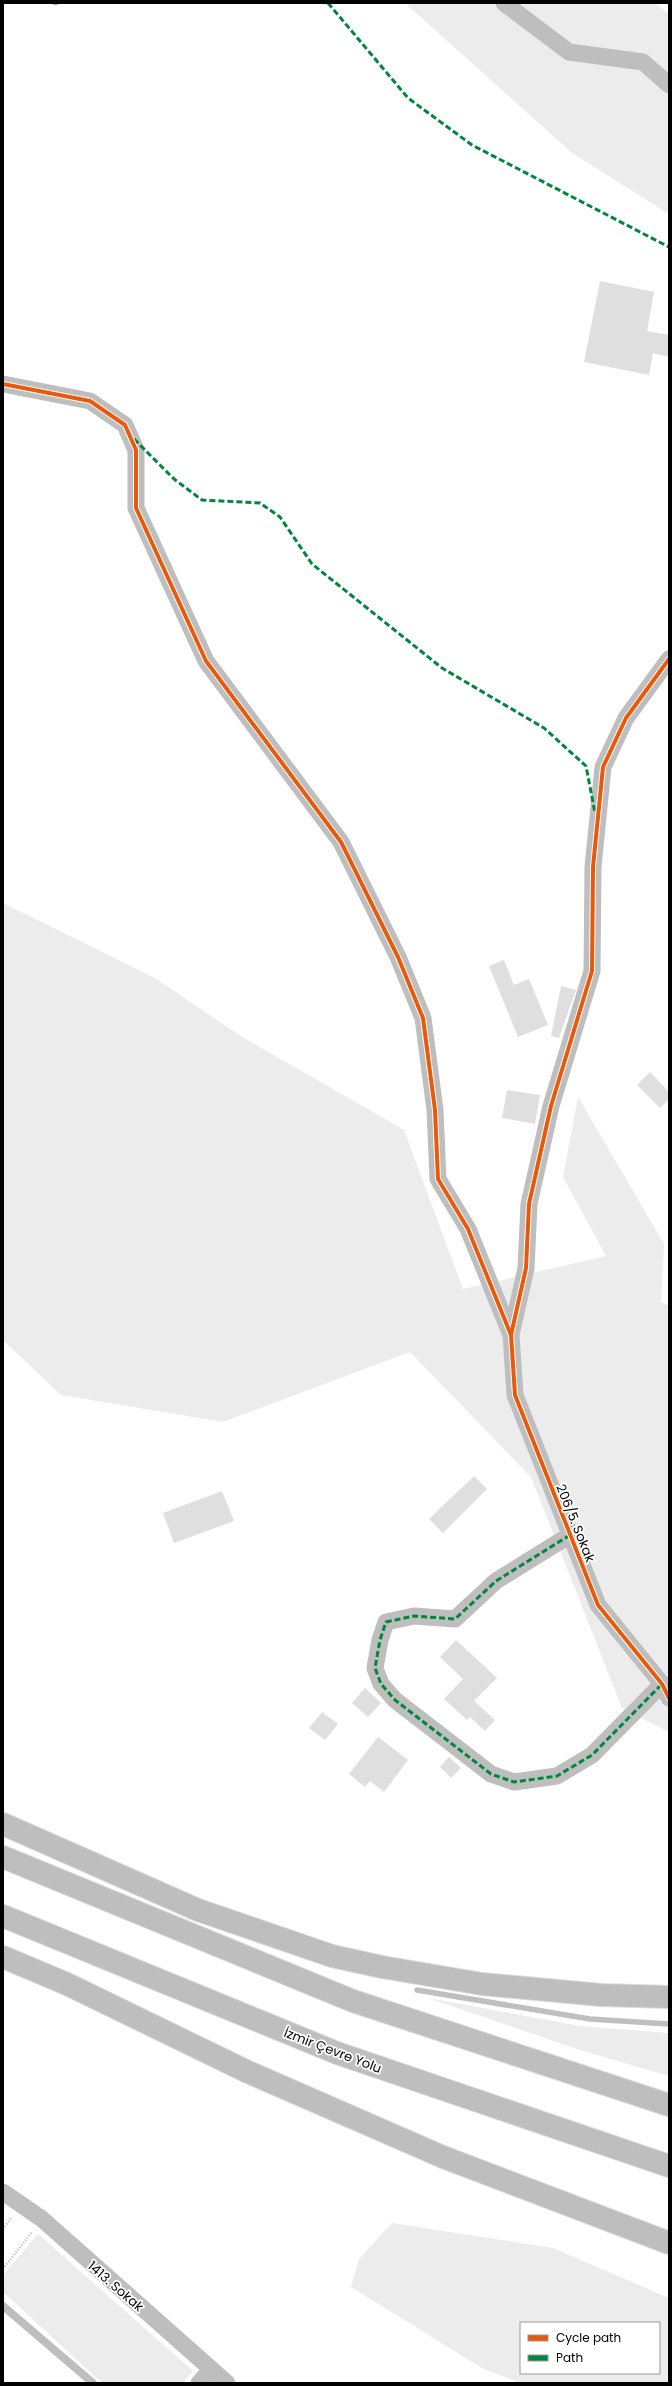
<svg xmlns="http://www.w3.org/2000/svg" width="672" height="2386" viewBox="0 0 672 2386" font-family="Poppins,sans-serif">
  <style>
    .green { fill: #ececec; fill-rule: evenodd }
    .lines { fill: none; stroke-linecap: round; stroke-linejoin: round }
    .stream { stroke: #bfbfbf; stroke-width: 5.5 }
    .building { fill: #dfdfdf }
    .motorway-casing { stroke: #dbdbdb; stroke-width: 24 }
    .path { stroke: #b9b9b9; stroke-width: 2.5; stroke-dasharray: 1 2; stroke-linecap: butt }
    .service { stroke: #bebebe; stroke-width: 8 }
    .minor { stroke: #bebebe; stroke-width: 17 }
    .motorway { stroke: #bebebe; stroke-width: 22 }
    .quiet { stroke: #00873e; stroke-width: 3; stroke-dasharray: 6 3; stroke-linecap: butt }
    .cycleway-casing { stroke: #fff; stroke-width: 6 }
    .cycleway { stroke: #e8590c; stroke-width: 4 }
    .labels { text-anchor: middle; stroke-width: 3.5; stroke-linejoin: round; paint-order: stroke }
    .street-label { font-size: 13px; fill: #000; stroke: #fff }
  </style>
  <rect width="100%" height="100%" fill="#fff"/>
  <g class="green">
    <polygon points="405,3 656,3 669,15 669,214 572,153"/>
    <polygon points="3,903 155,978 239,1035 404,1130 463,1289 606,1256 563,1177 578,1097 664,1244 661,1302 669,1306 669,1732 622,1708 531,1477 410,1352 223,1422 61,1395 3,1340"/>
    <polygon points="428,1998 580,2026 669,2033 669,2076 580,2050"/>
    <path d="M392,2223L553,2248L669,2298V2383H520L482,2368L351,2287L359,2259ZM521,2323H659V2373H521Z"/>
    <polygon points="38,2234 193,2371 183,2383 102,2383 3,2292 3,2275"/>
  </g>
  <g class="lines">
    <polyline class="stream" points="417,1990 590,2019 669,2024"/>
  </g>
  <g class="building">
    <polygon points="600,281 654,292 647,331 669,335 669,357 653,353 649,375 584,362"/>
    <polygon points="504,960 514,985 529,979 548,1025 518,1037 489,966"/>
    <polygon points="561,986 576,990 559,1038 551,1036"/>
    <polygon points="650,1072 669,1092 669,1099 660,1108 637,1085"/>
    <polygon points="507,1090 540,1095 535,1124 502,1118"/>
    <polygon points="474,1476 487,1489 443,1533 429,1519"/>
    <polygon points="222,1491 234,1521 174,1543 163,1513"/>
    <polygon points="456,1640 497,1678 474,1701 495,1720 485,1731 470,1717 467,1720 444,1699 463,1679 440,1657"/>
    <polygon points="365,1688 381,1703 368,1717 352,1703"/>
    <polygon points="322,1712 338,1724 325,1740 309,1728"/>
    <polygon points="378,1737 408,1760 384,1792 370,1781 365,1787 349,1774"/>
    <polygon points="449,1757 461,1768 451,1778 440,1767"/>
  </g>
  <g class="lines">
    <defs>
      <g id="motorway">
        <polyline points="3,1824 198,1910 332,1956 382,1967 482,1984 601,1995 669,1997"/>
        <polyline points="3,1857 353,2001 669,2105"/>
        <polyline points="3,1916 337,2053 669,2166"/>
        <polyline points="3,1957 67,1984 248,2072 443,2157 669,2243"/>
      </g>
    </defs>
    <use href="#motorway" class="motorway-casing"/>
    <g class="path">
      <polyline points="3,2229 11,2218"/>
      <polyline points="3,2269 32,2232"/>
    </g>
    <polyline class="service" points="3,2306 93,2383"/>
    <g class="minor">
      <polyline points="504,3 569,52 643,62 669,85"/>
      <polyline points="3,384 90,401 125,425 136,450 136,508 206,661 341,842 398,957 423,1018 435,1110 438,1179 468,1229 511,1335 515,1395 598,1605 662,1684 669,1698"/>
      <polyline points="511,1335 526,1268 529,1204 551,1106 592,971 593,867 603,767 626,718 669,659"/>
      <polyline points="570,1535 496,1581 455,1619 414,1616 386,1622 380,1640 375,1668 381,1684 395,1700 491,1774 514,1782 557,1776 592,1755 662,1684"/>
      <polyline points="3,2192 42,2219 227,2383"/>
      <polyline points="199,2383 211,2370"/>
    </g>
    <use href="#motorway" class="motorway"/>
    <g class="quiet">
      <polyline points="53,3 58,3"/>
      <polyline points="328,3 408,98 472,145 669,247"/>
      <polyline points="134,439 174,479 202,500 260,503 280,517 312,564 442,668 544,728 586,766 595,813"/>
      <polyline points="570,1535 496,1581 455,1619 414,1616 386,1622 380,1640 375,1668 381,1684 395,1700 491,1774 514,1782 557,1776 592,1755 662,1684"/>
    </g>
    <defs>
      <g id="cycleway">
        <polyline points="3,384 90,401 125,425 136,450 136,508 206,661 341,842 398,957 423,1018 435,1110 438,1179 468,1229 511,1335 515,1395 598,1605 662,1684 669,1698"/>
        <polyline points="511,1335 526,1268 529,1204 551,1106 592,971 593,867 603,767 626,718 669,659"/>
      </g>
    </defs>
    <use href="#cycleway" class="cycleway-casing"/>
    <use href="#cycleway" class="cycleway"/>
  </g>
  <g class="labels">
    <g class="street-label">
      <text transform="translate(576 1523) rotate(68)" y="5">206/5. Sokak</text>
      <text transform="translate(333 2050) rotate(21)" y="5">İzmir Çevre Yolu</text>
      <text transform="translate(116 2286) rotate(41)" y="5">1413. Sokak</text>
    </g>
  </g>
  <rect width="672" height="2386" fill="none" stroke="#000000" stroke-width="8"/>
  <rect x="520" y="2322" width="140" height="52" fill="#ffffff" stroke="#999999"/>
  <rect x="528" y="2335" width="20" height="6" fill="#e8590c" stroke="#999999"/>
  <text x="556" y="2342" font-size="12" fill="#000000">Cycle path</text>
  <rect x="528" y="2355" width="20" height="6" fill="#00873e" stroke="#999999"/>
  <text x="556" y="2362" font-size="12" fill="#000000">Path</text>
</svg>
